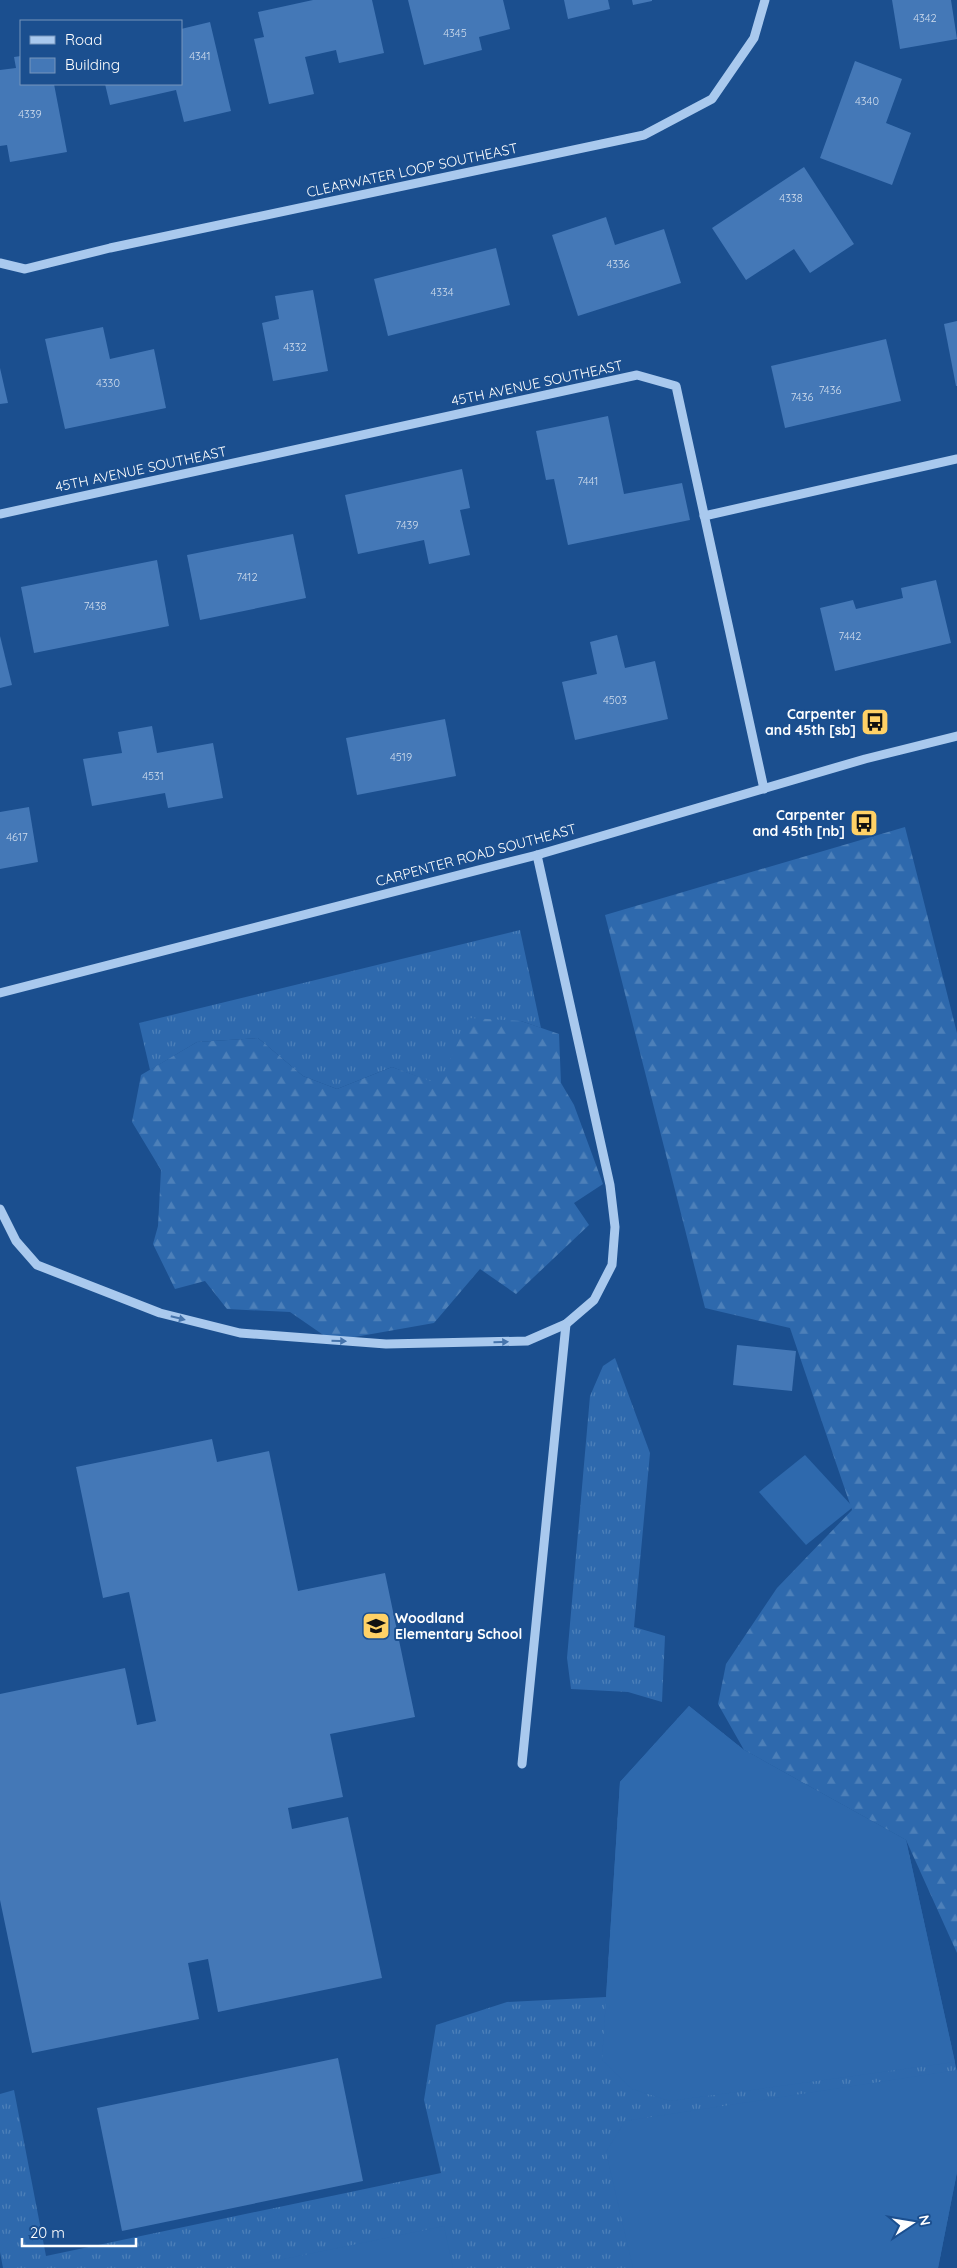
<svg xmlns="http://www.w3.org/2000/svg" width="957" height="2268" viewBox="0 0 957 2268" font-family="Quicksand,sans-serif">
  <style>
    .grass { fill: url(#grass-tufts) }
    .forest { fill: url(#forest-firs) }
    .garden { fill: #2e69ad }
    .building { fill: #4478b7 }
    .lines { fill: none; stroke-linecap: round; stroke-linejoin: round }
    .minor { stroke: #a9c9ee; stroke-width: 9 }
    .oneway { fill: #4674ac }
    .labels { text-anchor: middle; stroke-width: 4; stroke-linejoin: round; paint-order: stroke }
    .number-label { font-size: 11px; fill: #d0dded }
    .street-label { font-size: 14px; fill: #fff; stroke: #1b4f8f }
    .poi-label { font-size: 14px; font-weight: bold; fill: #fff; stroke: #1b4f8f; text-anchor: end }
  </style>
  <defs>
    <pattern id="grass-tufts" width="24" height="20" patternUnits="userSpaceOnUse" patternTransform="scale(1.25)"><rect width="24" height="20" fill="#2e69ad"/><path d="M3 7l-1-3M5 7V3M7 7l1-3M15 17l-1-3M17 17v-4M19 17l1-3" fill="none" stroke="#4d80b9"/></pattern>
    <pattern id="forest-firs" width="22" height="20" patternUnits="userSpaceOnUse" patternTransform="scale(1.25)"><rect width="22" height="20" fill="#2e69ad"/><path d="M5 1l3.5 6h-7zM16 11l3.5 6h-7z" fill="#4d80b9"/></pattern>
  </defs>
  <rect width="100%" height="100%" fill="#1b4f8f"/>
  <g class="grass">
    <polygon points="520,930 541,1028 521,1021 439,1085 392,1067 337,1089 303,1076 258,1038 197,1042 150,1070 139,1023"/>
    <polygon points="615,1358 650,1453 634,1627 665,1636 662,1702 628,1692 571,1689 567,1658 590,1396 603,1366"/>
    <polygon points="689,1706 744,1750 906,1840 957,2072 957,2172 938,2268 3,2268 0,2252 0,2094 14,2090 46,2256 441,2173 424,2100 436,2025 507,2002 606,1997 620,1782"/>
  </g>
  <g class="forest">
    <polygon points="905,827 957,1033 957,1953 906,1840 744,1750 718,1704 726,1664 777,1588 852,1510 790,1328 705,1308 605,915"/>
    <polygon points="469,1018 521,1021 559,1034 561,1083 574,1105 603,1184 574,1203 589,1225 516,1294 480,1269 434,1323 332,1341 290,1312 227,1309 205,1281 175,1289 153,1244 158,1226 161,1170 132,1122 141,1075 197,1042 258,1038 303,1076 337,1089 392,1067 439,1084"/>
  </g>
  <g class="garden">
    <polygon points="805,1455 853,1507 806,1545 759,1492"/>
    <polygon points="689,1706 744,1750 906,1840 955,2062 670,2101 632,2089 602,2060 620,1782"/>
    <polygon points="957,2070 957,2172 938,2268 633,2268 606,2152 625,2121"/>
    <polygon points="444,2226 453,2268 241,2268"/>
  </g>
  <g class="building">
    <polygon points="313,0 372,0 384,53 339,63 336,50 305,57 314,94 269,104 254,39 264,37 258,12"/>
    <polygon points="408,0 503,0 510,29 479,37 482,50 424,65"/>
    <polygon points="564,0 608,0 610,9 568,19"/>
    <polygon points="632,0 652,0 652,1 633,5"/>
    <polygon points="892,0 951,0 957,39 900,49"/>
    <polygon points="210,22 231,111 184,122 176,90 110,105 105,84 181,84 181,29"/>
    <polygon points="21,56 21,84 54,84 67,152 10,162 7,145 0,146 0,70 16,68 14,57"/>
    <polygon points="855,61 902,79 886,123 911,133 892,185 820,158"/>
    <polygon points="804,167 854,244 810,273 794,249 746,280 712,228"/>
    <polygon points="606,217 615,245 664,229 681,283 578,316 552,235"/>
    <polygon points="496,248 510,305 388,336 374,279"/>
    <polygon points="313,290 328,371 273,381 262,323 279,319 275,296"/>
    <polygon points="957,321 957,386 956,386 944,324"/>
    <polygon points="103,327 110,359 154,349 166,408 65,429 45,339"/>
    <polygon points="886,339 901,401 785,428 771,366"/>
    <polygon points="0,368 8,403 0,404"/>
    <polygon points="608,416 624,494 682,483 690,520 568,545 554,479 546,480 536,431"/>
    <polygon points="462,469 470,508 460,510 470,555 429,564 424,540 358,554 345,495"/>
    <polygon points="293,534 306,598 200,620 187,555"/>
    <polygon points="157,560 169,626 34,653 21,587"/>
    <polygon points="936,580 951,643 835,671 820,608 853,600 856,609 903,598 901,588"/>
    <polygon points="617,635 625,668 655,661 668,719 575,740 562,682 597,674 590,642"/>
    <polygon points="0,636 12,685 0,688"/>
    <polygon points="445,719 456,776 357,795 346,738"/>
    <polygon points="152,726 157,753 213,743 223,798 168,808 165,793 92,806 83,759 122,753 118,732"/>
    <polygon points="29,807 38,862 0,869 0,812"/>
    <polygon points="737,1345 796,1351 792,1391 733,1385"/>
    <polygon points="212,1439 217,1462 269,1451 298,1591 385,1573 415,1717 330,1734 343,1797 288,1808 292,1829 348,1817 382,1978 218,2012 208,1959 188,1963 199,2019 32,2053 0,1900 0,1694 125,1668 137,1725 156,1721 129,1592 103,1598 76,1467"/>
    <polygon points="338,2058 363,2181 122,2231 97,2108"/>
  </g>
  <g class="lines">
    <g class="minor">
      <polyline points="0,263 25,269 110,248 644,135 712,99 754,38 765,0"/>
      <polyline points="0,514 637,375 676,386 764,789"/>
      <polyline points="704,516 957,459"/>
      <polyline points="0,993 537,855 865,759 957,736"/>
      <polyline points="0,1209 16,1241 37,1265 160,1313 240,1333 386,1344 527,1341 566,1324 594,1300 612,1265 615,1227 610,1185 537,855"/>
      <polyline points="522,1764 566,1324"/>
    </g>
  </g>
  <defs><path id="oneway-solid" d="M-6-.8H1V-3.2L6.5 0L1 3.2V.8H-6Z" transform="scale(1.25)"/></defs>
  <g class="oneway">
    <use href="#oneway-solid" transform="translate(178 1318) rotate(14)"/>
    <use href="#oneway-solid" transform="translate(339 1341) rotate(2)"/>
    <use href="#oneway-solid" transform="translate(501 1342) rotate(-2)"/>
  </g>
  <defs>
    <symbol id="bus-square" viewBox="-11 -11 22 22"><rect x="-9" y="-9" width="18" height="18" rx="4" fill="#ffd166" stroke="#1b4f8f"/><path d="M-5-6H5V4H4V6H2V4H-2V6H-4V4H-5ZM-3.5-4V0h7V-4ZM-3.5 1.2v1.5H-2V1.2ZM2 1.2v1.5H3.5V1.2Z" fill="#111"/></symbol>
    <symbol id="school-square" viewBox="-11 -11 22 22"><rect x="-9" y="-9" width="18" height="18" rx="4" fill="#ffd166" stroke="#1b4f8f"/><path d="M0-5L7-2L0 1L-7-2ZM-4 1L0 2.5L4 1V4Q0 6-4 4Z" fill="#111"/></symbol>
  </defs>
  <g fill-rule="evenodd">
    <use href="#bus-square" x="859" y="706" width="32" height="32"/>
    <use href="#bus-square" x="848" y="807" width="32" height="32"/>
    <use href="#school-square" x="360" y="1610" width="32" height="32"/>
  </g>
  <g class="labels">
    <g class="number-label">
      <text x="925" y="22">4342</text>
      <text x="455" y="37">4345</text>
      <text x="200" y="60">4341</text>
      <text x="867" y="105">4340</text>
      <text x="30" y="118">4339</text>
      <text x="791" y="202">4338</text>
      <text x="618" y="268">4336</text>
      <text x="442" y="296">4334</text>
      <text x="295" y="351">4332</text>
      <text x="108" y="387">4330</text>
      <text x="830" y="394">7436</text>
      <text x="802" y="401">7436</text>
      <text x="588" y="485">7441</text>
      <text x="407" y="529">7439</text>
      <text x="247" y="581">7412</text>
      <text x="95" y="610">7438</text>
      <text x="850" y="640">7442</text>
      <text x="615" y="704">4503</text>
      <text x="401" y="761">4519</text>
      <text x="153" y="780">4531</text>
      <text x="17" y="841">4617</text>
    </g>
    <g class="street-label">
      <text transform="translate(412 170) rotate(-12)" y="5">CLEARWATER LOOP SOUTHEAST</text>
      <text transform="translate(537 383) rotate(-12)" y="5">45TH AVENUE SOUTHEAST</text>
      <text transform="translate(141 469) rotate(-12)" y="5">45TH AVENUE SOUTHEAST</text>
      <text transform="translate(476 855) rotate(-15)" y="5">CARPENTER ROAD SOUTHEAST</text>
    </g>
    <g class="poi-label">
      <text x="856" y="719">Carpenter<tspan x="856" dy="16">and 45th [sb]</tspan></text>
      <text x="845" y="820">Carpenter<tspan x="845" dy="16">and 45th [nb]</tspan></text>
      <text x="395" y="1623" text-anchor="start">Woodland<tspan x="395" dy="16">Elementary School</tspan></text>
    </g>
  </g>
  <rect x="20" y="20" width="162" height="65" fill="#1b4f8f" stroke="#7695bc"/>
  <rect x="30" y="36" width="25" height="8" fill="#a9c9ee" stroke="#7695bc"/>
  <text x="65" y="45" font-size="15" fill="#ffffff">Road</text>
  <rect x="30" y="58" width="25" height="15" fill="#4478b7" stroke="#7695bc"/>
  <text x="65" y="70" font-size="15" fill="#ffffff">Building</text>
  <g transform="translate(912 2223) rotate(78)" stroke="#1b4f8f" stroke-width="4" paint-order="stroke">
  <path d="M0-4L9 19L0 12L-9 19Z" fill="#ffffff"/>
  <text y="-8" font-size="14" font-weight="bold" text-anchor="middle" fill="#ffffff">N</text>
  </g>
  <path d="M22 2238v8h114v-8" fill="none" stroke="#ffffff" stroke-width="2.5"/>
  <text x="30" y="2238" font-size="15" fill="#ffffff" stroke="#1b4f8f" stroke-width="4" paint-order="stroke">20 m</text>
</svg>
